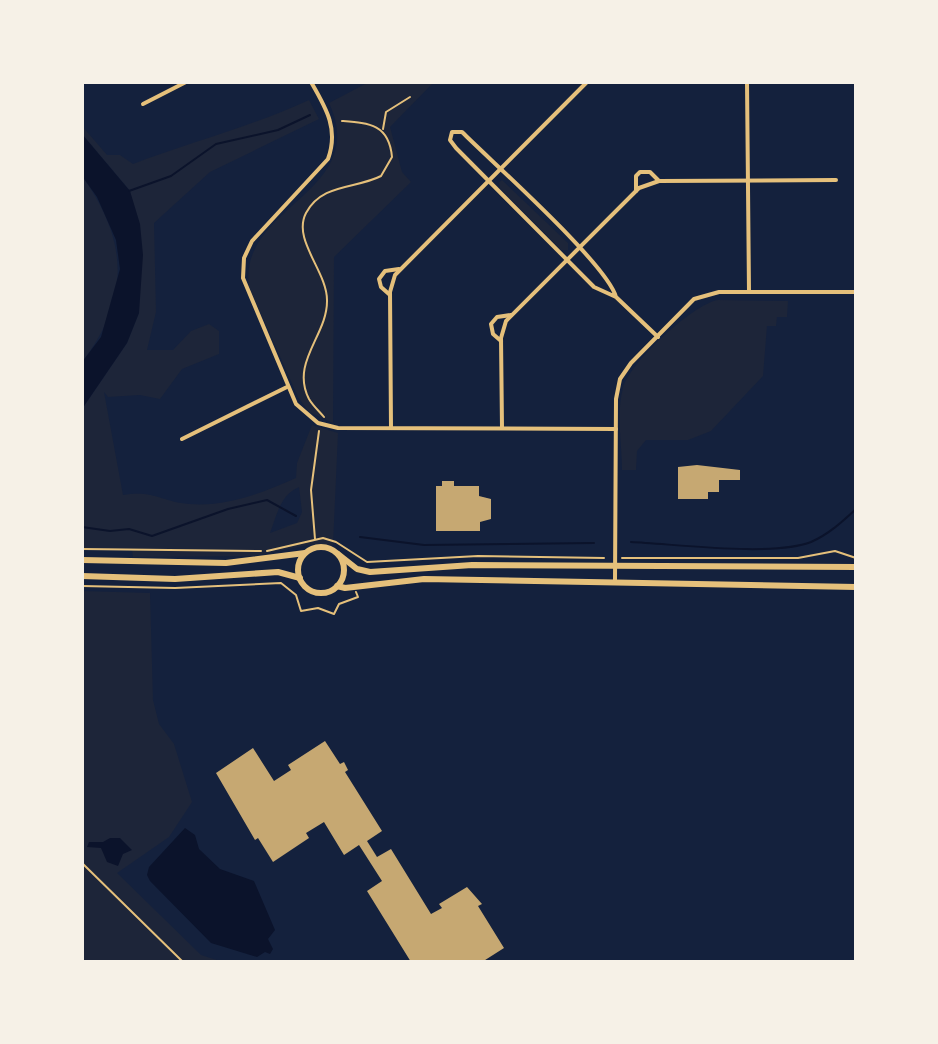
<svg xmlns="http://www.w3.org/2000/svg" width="938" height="1044" viewBox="0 0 938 1044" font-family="Barlow,sans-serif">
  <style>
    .green { fill: #1d2539; fill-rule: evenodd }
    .water { fill: #0b132b }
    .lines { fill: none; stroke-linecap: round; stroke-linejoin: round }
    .stream { stroke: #0b132b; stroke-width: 2 }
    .building { fill: #c6a872 }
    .path { stroke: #e5c07b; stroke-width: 2 }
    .minor { stroke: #e5c07b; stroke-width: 4 }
    .tertiary { stroke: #e5c07b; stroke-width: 6 }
  </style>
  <rect width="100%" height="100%" fill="#14213d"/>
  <g class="green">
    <path d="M369,82H434L390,127L402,172L411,182L334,257L333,423L309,412L298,397L249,287C237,206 371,193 329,103Z"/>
    <path d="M309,100L319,119L210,172L154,223L156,312L147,350H173L191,331L209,324L219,331V354L182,369L160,399L140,395L108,397L104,392L123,495C154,490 162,502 189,504C227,507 262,493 296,478L297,463L312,425L338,433L333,545L314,544L253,556L133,557L132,550L82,548V409L127,343L139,313L130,191L82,134V126L107,155H120L133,164C191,142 253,126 309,100ZM299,487L302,512L297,523L270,533C277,515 280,495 299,487Z"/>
    <path d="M82,176C128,240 131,298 82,362Z"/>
    <polygon points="502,180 568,243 568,250 561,250 500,188 499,182"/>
    <path d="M718,300L788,301L787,317H777L776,326H767L763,376L711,431L688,440H646L637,451L636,470H622C622,445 616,413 623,388C629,363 693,304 718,300Z"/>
    <polygon points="82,591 150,593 153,700 159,724 174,744 192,802 169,837 117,873 201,955 223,962 82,962"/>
  </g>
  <g class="water">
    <polygon points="82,134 130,191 140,224 143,255 139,313 127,343 82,409 82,362 101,337 120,269 116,240 97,197 82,176"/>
    <polygon points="185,828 195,835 199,849 220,869 254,881 275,930 268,939 273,949 270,954 265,952 257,957 211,943 150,881 147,875 149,867"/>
    <polygon points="110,838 120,838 132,850 123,854 118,866 107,862 101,848 87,847 89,842 103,842"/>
  </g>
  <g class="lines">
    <g class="stream">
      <polyline points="129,191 171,176 216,144 278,130 310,115"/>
      <polyline points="82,527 110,531 129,529 152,536 228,509 267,500 296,516"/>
      <polyline points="360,537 424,545 594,543"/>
      <path d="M631,542C676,544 772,557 811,542C829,534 842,522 856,509"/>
    </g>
  </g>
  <g class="building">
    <polygon points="697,465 740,470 740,480 719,480 719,492 708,492 708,499 678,499 678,467"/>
    <polygon points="442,481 454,481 454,486 479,486 479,496 491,499 491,519 480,522 480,531 436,531 436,486 442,486"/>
    <polygon points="325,741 340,764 344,762 348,770 345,772 382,831 367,841 377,857 391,849 431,914 442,908 439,904 467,887 482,904 478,906 504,948 482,962 411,962 367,891 382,881 359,845 344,855 324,822 306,833 309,838 273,862 258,838 255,840 216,773 253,748 274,781 291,770 288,765"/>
  </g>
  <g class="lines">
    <g class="path">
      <polyline points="383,129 386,112 410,97"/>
      <path d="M324,417C320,412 313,406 309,399C290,362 328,335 327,300C327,271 292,240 306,213C322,183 356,189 381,176L392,157C389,124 369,123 342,121"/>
      <polyline points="315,539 311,490 319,431"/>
      <polyline points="82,549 261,551"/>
      <polyline points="267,551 323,538 336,542 367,562 478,556 604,558"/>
      <polyline points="622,558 798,558 835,551 856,558"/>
      <polyline points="82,586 175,588 281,583 296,595 301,611 318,608 334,614 339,604 358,597 356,592"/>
      <polyline points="82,863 183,962"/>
    </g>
    <g class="minor">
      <path d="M311,82C326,108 339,129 328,159L252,241L244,258L243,278L296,404L318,423L338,428L616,429"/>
      <polyline points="747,82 749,292"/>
      <polyline points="143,104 186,82"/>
      <polyline points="636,191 636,176 640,172 650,172 659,181"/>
      <polyline points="390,295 381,287 379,279 385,271 399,269"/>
      <path d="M616,297C607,264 493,163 462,132H452L450,140L456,148L594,287L616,297L658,337"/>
      <polyline points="501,341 493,334 491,324 497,317 511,315"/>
      <polyline points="391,428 390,292 395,275 587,82"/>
      <polyline points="502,428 501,338 506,321 639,188 659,181 836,180"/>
      <polyline points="182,439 287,387"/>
      <polyline points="615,581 616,399 620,379 631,363 694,299 719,292 856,292"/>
    </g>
    <g class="tertiary">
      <circle cx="321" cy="570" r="23"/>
      <polyline points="338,554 357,569 370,572 472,565 856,567"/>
      <polyline points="82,560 226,563 305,553"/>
      <polyline points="82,576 175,579 278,572 300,578"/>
      <polyline points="337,586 345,588 424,579 856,587"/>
    </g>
  </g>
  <rect width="938" height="1044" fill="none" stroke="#f6f1e7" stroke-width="168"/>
</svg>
